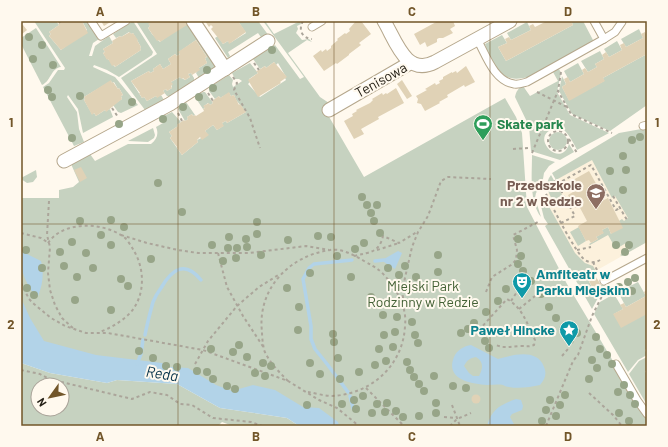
<svg xmlns="http://www.w3.org/2000/svg" width="668" height="447" viewBox="0 0 668 447" font-family="Barlow,sans-serif">
  <style>
    .built { fill: #fcf1dc }
    .green { fill: #c6d2c0; fill-rule: evenodd }
    .water { fill: #b2d3e8; fill-rule: evenodd }
    .lines { fill: none; stroke-linecap: round; stroke-linejoin: round }
    .stream { stroke: #b2d3e8; stroke-width: 3.5 }
    .building { fill: #e0d2b6 }
    .service-casing { stroke: #b5a78c; stroke-width: 9 }
    .minor-casing { stroke: #b5a78c; stroke-width: 15 }
    .path { stroke: #aba59a; stroke-width: 2; stroke-dasharray: 3 3; stroke-linecap: butt }
    .service { stroke: #fff; stroke-width: 7 }
    .minor { stroke: #fff; stroke-width: 13 }
    .tree { fill: #97a588 }
    .grid { fill: none; stroke: #725629; stroke-width: 1; stroke-opacity: 0.55 }
    .labels { text-anchor: middle; stroke-width: 4; stroke-linejoin: round; paint-order: stroke }
    .street-label { font-size: 14px; fill: #252016; stroke: #fff9ee }
    .leisure-label { font-size: 14px; font-weight: bold; fill: #27864d; stroke: #fff9ee; text-anchor: start }
    .education-label { font-size: 14px; font-weight: bold; fill: #785e54; stroke: #fff9ee; text-anchor: end }
    .culture-label { font-size: 14px; font-weight: bold; fill: #0d838f; stroke: #fff9ee; text-anchor: start }
    .park-label { font-size: 14px; fill: #426034; stroke: #fff9ee }
    .water-label { font-size: 15px; font-style: italic; fill: #043148; stroke: #fff9ee }
    .neatline { fill: none; stroke: #725629; stroke-width: 1.5 }
    .grid-label { font-size: 13px; text-anchor: middle; font-weight: bold; fill: #725629 }
  </style>
  <rect width="100%" height="100%" fill="#fff9ee"/>
  <polygon class="built" points="647,129 647,242 583,278 539,198 550,192 550,183"/>
  <g class="green">
    <polygon points="34,21 56,21 59,25 49,32 51,34 49,36 61,50 87,30 82,21 87,21 99,39 93,43 89,56 92,56 95,46 109,36 113,43 103,49 105,52 103,53 107,59 108,59 115,67 141,50 140,48 141,47 133,33 131,34 129,32 121,37 120,36 116,38 113,34 133,21 153,52 152,55 119,77 107,70 94,65 93,67 115,77 138,105 121,113 118,112 113,105 122,99 121,96 123,95 119,88 118,89 114,82 112,83 111,81 84,97 85,99 84,100 92,114 94,113 96,116 105,110 106,111 110,109 113,117 83,133 78,109 68,95 67,97 77,112 79,129 84,142 74,146 43,87 49,83 58,70 64,70 65,68"/>
    <polygon points="136,21 153,21 149,24 150,26 148,28 152,34 160,42 186,22 186,21 191,21 219,65 199,78 196,73 199,68 207,63 205,58 207,57 196,40 179,52 180,54 177,56 175,54 168,59 171,64 163,69 160,64 153,69 154,71 150,73 149,71 131,81 142,98 144,97 147,101 156,96 157,97 161,95 164,100 145,110 121,78 157,54"/>
    <polygon points="238,21 258,21 269,36 263,40 258,33 228,52 230,56 228,58 215,38 218,36 223,44 228,41 230,43 246,33"/>
    <path d="M263,21H265L274,34L300,21L301,24L297,26L298,29L296,33L297,34L302,40L309,39L312,42L307,40L288,53L320,97L329,103L398,62L399,63L328,115L364,177L505,98L516,117L522,133L527,207L567,284L647,418V426H329L234,394L40,346L21,309V198H59V190L73,187L79,182L71,164L90,154L95,161L128,144H151C157,139 159,134 156,127L163,123L160,118L172,112L181,122L177,125L178,126L169,132L172,136L170,138L182,155L198,142L197,140L208,135L205,131L213,125L217,130L223,126L222,123L226,121L227,123L246,112L236,100L234,95L231,96L229,93L220,98L219,96L215,99L209,91L210,87L229,75L233,80L232,84L233,87L242,81L239,79H235L232,73L250,63L258,73L249,79L250,82L248,84L260,97L286,80L285,78L286,77L278,63L276,65L274,62L266,68L265,66L260,69L253,59L275,45L300,79L304,77Z"/>
    <path d="M571,21H583L593,40L592,42L528,77C508,82 501,76 491,59C489,54 486,50 485,44L502,35L507,43L498,47L506,61L573,25Z"/>
    <polygon points="527,22 531,30 511,40 507,33"/>
    <path d="M36,28L61,67C51,68 51,81 42,85L21,44V38Z"/>
    <polygon points="639,29 643,38 626,47 621,39"/>
    <polygon points="617,41 622,50 609,57 604,49"/>
    <polygon points="600,51 604,59 595,64 597,67 588,72 581,61"/>
    <polygon points="647,54 647,105 610,131 572,114 559,91 562,76 566,84 562,87 569,100 604,81 603,78"/>
    <polygon points="578,63 584,74 570,82 564,71"/>
    <path d="M559,69L561,73L557,92L570,115L609,133L577,150C574,144 570,136 565,131C562,129 557,128 553,129C529,137 561,170 569,144L574,152L560,160L531,151L529,126L515,97C516,92 518,88 523,86L530,96L558,81L553,72Z"/>
    <polygon points="191,73 194,78 194,81 171,96 167,96 163,91 166,89 167,91 172,88 171,82 180,77 185,80 190,77 188,74"/>
    <polygon points="203,92 205,92 213,103 210,105 208,103 204,106 205,108 203,109 195,97"/>
    <polygon points="186,102 195,115 193,116 192,114 187,117 188,119 185,121 178,109 179,107"/>
    <polygon points="153,128 155,135 154,138 148,142 128,141"/>
    <polygon points="647,128 647,242 622,256 620,255 629,250 626,243 616,249 608,235 590,245 589,244 598,239 596,237 603,233 602,230 608,227 611,234 619,221 622,219 624,221 628,218 615,196 612,198 592,160 556,180 552,173 619,133"/>
    <circle cx="558" cy="141" r="9"/>
    <path d="M532,155L555,162L549,166L544,173L542,185L536,193L535,198L541,217C529,201 532,174 532,155Z"/>
    <polygon points="36,170 37,177 33,182 27,183 21,179 21,178"/>
    <path d="M551,175L562,195L553,201C548,192 544,184 551,175Z"/>
    <polygon points="543,196 575,253 585,263 593,266 596,271 586,276 593,289 606,283 592,309 545,226 548,224 544,218 539,198"/>
    <polygon points="579,227 586,241 578,246 570,232"/>
    <polygon points="638,282 646,296 626,307 618,292"/>
    <polygon points="614,294 623,309 614,314 647,314 647,348 645,350 647,355 638,360 628,372 594,314 600,302"/>
    <polygon points="647,357 647,370 645,371 647,375 647,405 629,374 639,361"/>
    <path d="M21,363L50,373L107,383L117,380L177,384L220,408L287,418L299,426H233L222,422L218,426H21ZM38,385H62V409H38Z"/>
  </g>
  <g class="water">
    <path d="M21,248L27,254L41,261C44,274 43,284 38,296H35C22,276 21,271 21,248Z"/>
    <polygon points="398,251 402,253 395,269 384,262 384,259"/>
    <polygon points="21,298 30,318 44,341 96,355 162,363 166,366 170,367 188,368 216,385 232,391 253,385 275,390 303,407 319,408 338,422 339,426 299,426 287,418 220,408 177,384 117,380 107,383 50,373 21,363"/>
    <path d="M471,345L498,359C513,355 537,348 544,367C547,374 545,379 540,385C531,387 518,389 509,387C507,387 505,386 503,385C498,384 492,385 487,385C470,384 445,379 454,357C457,350 464,346 471,345ZM476,357C484,362 483,368 479,376H473L469,373L464,366C467,360 470,358 476,357Z"/>
    <path d="M516,399L521,400L523,406L522,410L512,414L510,417L515,426H487C492,409 500,405 516,399Z"/>
  </g>
  <g class="lines">
    <g class="stream">
      <polyline points="375,261 384,260"/>
      <path d="M145,335C147,324 150,313 153,302C155,297 158,292 161,288C172,269 185,260 201,280"/>
      <polyline points="137,364 141,354 143,340"/>
      <polyline points="348,392 327,364 315,349 311,339 311,326 303,279 309,268 314,264 352,260"/>
      <polyline points="350,396 353,408"/>
    </g>
  </g>
  <g class="building">
    <polygon points="62,21 82,21 88,33 61,50 49,36 51,34 49,32 59,25 58,24"/>
    <polygon points="101,21 112,21 104,26"/>
    <polygon points="153,21 186,21 187,25 160,42 159,40 157,41 148,28 150,26 148,24"/>
    <polygon points="205,21 238,21 246,32 229,44 228,41 223,44 211,29 213,27 211,25 209,27"/>
    <polygon points="356,21 361,21 371,34 359,43 361,45 349,54 349,55 337,64 336,63 324,71 313,56 321,50 322,52 326,49 327,51 331,48 331,46 338,40 337,39 345,33 346,34 350,31 349,29"/>
    <polygon points="438,21 453,21 455,26 450,29 453,33 443,38 439,38 437,39 437,42 427,47 425,42 420,45 414,34"/>
    <polygon points="547,21 571,21 573,25 506,61 498,47 507,43 505,39 509,37 511,40 531,30 529,26 533,24 535,27"/>
    <polygon points="23,25 27,30 22,34 21,26"/>
    <polygon points="130,32 131,34 133,33 138,40 137,40 141,47 140,48 141,50 115,67 114,65 112,66 108,59 107,60 103,53 105,52 103,49 113,43 112,41 120,36 121,37"/>
    <polygon points="645,32 647,36 647,54 603,78 605,81 569,101 562,87 566,84 564,79 568,77 570,82 584,74 582,70 585,68 588,72 597,67 595,64 604,59 602,55 606,52 609,57 622,50 620,45 624,43 626,47 643,38 641,34"/>
    <polygon points="196,40 207,57 205,58 207,63 199,68 200,70 192,75 191,73 188,74 190,77 185,80 183,78 181,79 180,77 171,82 173,84 171,86 172,88 167,91 166,89 163,91 165,93 157,98 156,96 147,101 144,97 142,98 139,93 140,93 131,81 149,71 150,73 154,71 153,69 160,64 163,69 171,64 168,59 175,54 177,56 180,54 178,52"/>
    <polygon points="274,62 287,77 280,82 281,83 258,97 248,80 258,73 256,71 259,70 265,66 266,68"/>
    <polygon points="466,66 475,82 465,87 464,85 447,95 448,97 439,102 440,103 425,111 421,104 417,103 418,99 416,96 427,90 425,89 435,83 436,85 440,83 439,81 443,79 443,77 452,72 452,73 456,71 457,73"/>
    <polygon points="111,80 112,83 113,82 118,89 119,88 123,95 121,96 122,99 106,112 105,110 96,116 94,113 92,115 84,100 85,99 84,97"/>
    <polygon points="402,80 412,96 407,99 397,84"/>
    <polygon points="396,88 404,103 378,117 379,119 361,129 364,134 354,139 344,121 353,116 352,114 357,111 356,110 370,103 373,100 372,99 382,93 383,95 386,93 387,94"/>
    <polygon points="229,92 231,96 234,95 239,105 240,104 246,112 227,123 226,121 222,123 224,126 217,130 213,125 205,131 209,135 202,140 200,137 197,140 198,142 182,155 177,148 177,147 170,138 172,136 169,132 178,126 177,125 181,122 184,120 185,121 188,119 187,117 192,114 193,116 195,115 196,116 204,111 203,109 205,108 203,106 209,103 210,105 213,103 212,101 219,96 220,98"/>
    <polygon points="81,167 87,178 80,182 74,170"/>
    <polygon points="589,171 599,189 593,192 598,203 608,198 623,228 611,234 608,227 602,230 604,233 596,237 598,239 591,243 589,240 586,241 578,226 587,221 579,206 575,208 568,195 578,189 573,180"/>
    <polygon points="596,277 601,285 593,289 589,281"/>
    <polygon points="647,290 647,314 621,328 613,314 623,309 620,305 624,303 626,307 646,296 644,292"/>
    <circle cx="476" cy="399" r="4.5"/>
  </g>
  <g class="lines">
    <defs>
      <g id="service">
        <polyline points="91,21 101,36 126,21"/>
        <polyline points="594,21 604,39"/>
        <polyline points="312,27 322,21"/>
        <path d="M477,39C486,55 494,81 514,84C518,85 523,83 527,82L604,39L615,32L622,22V21"/>
        <polyline points="643,126 647,125"/>
        <polyline points="604,281 647,258"/>
        <polyline points="616,364 637,400 647,414"/>
      </g>
      <g id="minor">
        <polyline points="193,21 225,69"/>
        <path d="M384,21C396,41 406,77 435,62L510,21"/>
        <polyline points="329,110 410,63"/>
        <polyline points="64,161 170,104 268,41"/>
      </g>
    </defs>
    <use href="#service" class="service-casing"/>
    <use href="#minor" class="minor-casing"/>
    <g class="path">
      <polyline points="59,21 60,23"/>
      <path d="M303,21C298,30 302,38 312,39"/>
      <polyline points="254,63 259,70"/>
      <polyline points="561,72 558,91 571,114 612,133"/>
      <polyline points="233,77 237,83 234,90 250,118 260,148"/>
      <polyline points="537,92 567,107"/>
      <polyline points="208,93 213,101"/>
      <polyline points="112,108 118,117"/>
      <polyline points="178,113 182,121"/>
      <circle cx="558" cy="141" r="10"/>
      <polyline points="569,139 577,153"/>
      <polyline points="513,149 528,148"/>
      <polyline points="532,153 558,91"/>
      <polyline points="555,180 575,216 561,223"/>
      <polyline points="557,184 591,165 616,210 620,208"/>
      <polyline points="530,190 537,185 545,183"/>
      <path d="M546,194C552,206 576,254 585,260C590,263 595,263 600,260"/>
      <polyline points="613,196 627,220"/>
      <polyline points="49,201 47,235 50,247 48,273 50,290 55,305 62,318 74,329"/>
      <polyline points="551,203 564,196"/>
      <polyline points="21,233 41,238 47,242"/>
      <polyline points="121,235 147,243 178,250 198,253 249,253 306,246 329,250"/>
      <path d="M48,243C63,221 100,222 121,235C127,238 131,246 134,251C146,271 145,300 127,316C119,323 110,328 100,332"/>
      <polyline points="377,250 399,243"/>
      <polyline points="577,250 591,247"/>
      <polyline points="218,253 227,287 243,316 264,348"/>
      <path d="M354,256C370,252 379,253 383,236L399,243L417,232"/>
      <polyline points="593,262 597,270"/>
      <polyline points="21,283 29,299 34,304 51,318 65,326 86,333 108,333 203,350 288,381 319,400 337,408 359,426"/>
      <polyline points="486,292 492,277 511,265 516,260 517,250 513,235 538,222"/>
      <polyline points="511,301 522,284"/>
      <polyline points="404,304 402,291 412,247 418,232 428,216 441,181 448,177 491,179"/>
      <polyline points="519,309 535,296"/>
      <path d="M479,330L507,299C523,308 527,324 535,340L534,345C529,347 526,346 521,346C512,346 505,349 496,345"/>
      <polyline points="562,356 568,349"/>
      <polyline points="195,364 208,341 237,306 259,287 280,274"/>
      <polyline points="21,370 40,374 49,379 132,399 150,392 167,395 180,404 192,405 213,418 251,422 262,426"/>
      <path d="M288,381C279,372 269,362 264,350C263,344 262,338 262,332C257,290 288,256 330,250C341,248 354,255 364,261C376,268 380,269 389,281C399,294 407,309 405,326C403,366 371,394 332,396C324,396 315,393 308,392"/>
      <polyline points="366,388 404,426"/>
      <polyline points="589,393 613,415 622,426"/>
      <polyline points="452,405 460,426"/>
      <polyline points="444,417 456,418"/>
      <polyline points="450,426 457,419 471,413"/>
      <polyline points="546,426 573,361 578,355 592,316 605,290"/>
    </g>
    <use href="#service" class="service"/>
    <use href="#minor" class="minor"/>
  </g>
  <g class="tree">
    <circle cx="29" cy="37" r="4"/>
    <circle cx="42" cy="45" r="4"/>
    <circle cx="272" cy="50" r="4"/>
    <circle cx="33" cy="59" r="4"/>
    <circle cx="53" cy="65" r="4"/>
    <circle cx="207" cy="70" r="4"/>
    <circle cx="213" cy="88" r="4"/>
    <circle cx="48" cy="90" r="4"/>
    <circle cx="80" cy="96" r="4"/>
    <circle cx="52" cy="97" r="4"/>
    <circle cx="199" cy="97" r="4"/>
    <circle cx="132" cy="102" r="4"/>
    <circle cx="183" cy="107" r="4"/>
    <circle cx="163" cy="119" r="4"/>
    <circle cx="119" cy="124" r="4"/>
    <circle cx="640" cy="137" r="4"/>
    <circle cx="72" cy="138" r="4"/>
    <circle cx="632" cy="140" r="4"/>
    <circle cx="623" cy="156" r="4"/>
    <circle cx="626" cy="170" r="4"/>
    <circle cx="610" cy="171" r="4"/>
    <circle cx="158" cy="183" r="4"/>
    <circle cx="554" cy="187" r="4"/>
    <circle cx="623" cy="190" r="4"/>
    <circle cx="362" cy="197" r="4"/>
    <circle cx="367" cy="205" r="4"/>
    <circle cx="377" cy="205" r="4"/>
    <circle cx="182" cy="212" r="4"/>
    <circle cx="371" cy="213" r="4"/>
    <circle cx="111" cy="220" r="4"/>
    <circle cx="80" cy="221" r="4"/>
    <circle cx="374" cy="221" r="4"/>
    <circle cx="257" cy="222" r="4"/>
    <circle cx="124" cy="227" r="4"/>
    <circle cx="380" cy="233" r="4"/>
    <circle cx="257" cy="234" r="4"/>
    <circle cx="101" cy="235" r="4"/>
    <circle cx="318" cy="236" r="4"/>
    <circle cx="229" cy="237" r="4"/>
    <circle cx="331" cy="237" r="4"/>
    <circle cx="246" cy="239" r="4"/>
    <circle cx="518" cy="239" r="4"/>
    <circle cx="288" cy="240" r="4"/>
    <circle cx="72" cy="242" r="4"/>
    <circle cx="364" cy="243" r="4"/>
    <circle cx="111" cy="245" r="4"/>
    <circle cx="212" cy="245" r="4"/>
    <circle cx="616" cy="245" r="4"/>
    <circle cx="629" cy="245" r="4"/>
    <circle cx="247" cy="247" r="4"/>
    <circle cx="228" cy="248" r="4"/>
    <circle cx="237" cy="248" r="4"/>
    <circle cx="355" cy="249" r="4"/>
    <circle cx="26" cy="250" r="4"/>
    <circle cx="60" cy="252" r="4"/>
    <circle cx="625" cy="252" r="4"/>
    <circle cx="86" cy="253" r="4"/>
    <circle cx="261" cy="255" r="4"/>
    <circle cx="438" cy="255" r="4"/>
    <circle cx="337" cy="256" r="4"/>
    <circle cx="521" cy="256" r="4"/>
    <circle cx="236" cy="258" r="4"/>
    <circle cx="151" cy="259" r="4"/>
    <circle cx="223" cy="261" r="4"/>
    <circle cx="518" cy="264" r="4"/>
    <circle cx="64" cy="266" r="4"/>
    <circle cx="405" cy="266" r="4"/>
    <circle cx="42" cy="268" r="4"/>
    <circle cx="93" cy="268" r="4"/>
    <circle cx="388" cy="268" r="4"/>
    <circle cx="523" cy="271" r="4"/>
    <circle cx="438" cy="272" r="4"/>
    <circle cx="310" cy="273" r="4"/>
    <circle cx="399" cy="275" r="4"/>
    <circle cx="77" cy="277" r="4"/>
    <circle cx="351" cy="277" r="4"/>
    <circle cx="416" cy="277" r="4"/>
    <circle cx="635" cy="278" r="4"/>
    <circle cx="121" cy="279" r="4"/>
    <circle cx="531" cy="281" r="4"/>
    <circle cx="628" cy="282" r="4"/>
    <circle cx="128" cy="286" r="4"/>
    <circle cx="619" cy="287" r="4"/>
    <circle cx="27" cy="288" r="4"/>
    <circle cx="287" cy="288" r="4"/>
    <circle cx="506" cy="289" r="4"/>
    <circle cx="632" cy="291" r="4"/>
    <circle cx="541" cy="294" r="4"/>
    <circle cx="34" cy="295" r="4"/>
    <circle cx="371" cy="297" r="4"/>
    <circle cx="75" cy="300" r="4"/>
    <circle cx="498" cy="301" r="4"/>
    <circle cx="299" cy="307" r="4"/>
    <circle cx="549" cy="307" r="4"/>
    <circle cx="111" cy="310" r="4"/>
    <circle cx="486" cy="312" r="4"/>
    <circle cx="383" cy="315" r="4"/>
    <circle cx="397" cy="317" r="4"/>
    <circle cx="556" cy="318" r="4"/>
    <circle cx="412" cy="322" r="4"/>
    <circle cx="474" cy="323" r="4"/>
    <circle cx="468" cy="329" r="4"/>
    <circle cx="563" cy="329" r="4"/>
    <circle cx="298" cy="330" r="4"/>
    <circle cx="395" cy="332" r="4"/>
    <circle cx="544" cy="332" r="4"/>
    <circle cx="461" cy="333" r="4"/>
    <circle cx="577" cy="333" r="4"/>
    <circle cx="333" cy="334" r="4"/>
    <circle cx="384" cy="335" r="4"/>
    <circle cx="415" cy="335" r="4"/>
    <circle cx="596" cy="337" r="4"/>
    <circle cx="570" cy="340" r="4"/>
    <circle cx="485" cy="341" r="4"/>
    <circle cx="334" cy="342" r="4"/>
    <circle cx="418" cy="343" r="4"/>
    <circle cx="239" cy="345" r="4"/>
    <circle cx="393" cy="347" r="4"/>
    <circle cx="489" cy="348" r="4"/>
    <circle cx="211" cy="349" r="4"/>
    <circle cx="379" cy="349" r="4"/>
    <circle cx="600" cy="349" r="4"/>
    <circle cx="139" cy="351" r="4"/>
    <circle cx="233" cy="352" r="4"/>
    <circle cx="607" cy="355" r="4"/>
    <circle cx="247" cy="357" r="4"/>
    <circle cx="153" cy="358" r="4"/>
    <circle cx="338" cy="358" r="4"/>
    <circle cx="592" cy="360" r="4"/>
    <circle cx="386" cy="361" r="4"/>
    <circle cx="407" cy="362" r="4"/>
    <circle cx="263" cy="363" r="4"/>
    <circle cx="310" cy="363" r="4"/>
    <circle cx="612" cy="364" r="4"/>
    <circle cx="375" cy="365" r="4"/>
    <circle cx="166" cy="366" r="4"/>
    <circle cx="271" cy="366" r="4"/>
    <circle cx="177" cy="367" r="4"/>
    <circle cx="597" cy="368" r="4"/>
    <circle cx="410" cy="370" r="4"/>
    <circle cx="197" cy="371" r="4"/>
    <circle cx="207" cy="372" r="4"/>
    <circle cx="359" cy="372" r="4"/>
    <circle cx="255" cy="373" r="4"/>
    <circle cx="320" cy="374" r="4"/>
    <circle cx="265" cy="376" r="4"/>
    <circle cx="434" cy="376" r="4"/>
    <circle cx="414" cy="377" r="4"/>
    <circle cx="213" cy="379" r="4"/>
    <circle cx="340" cy="379" r="4"/>
    <circle cx="589" cy="379" r="4"/>
    <circle cx="419" cy="384" r="4"/>
    <circle cx="624" cy="385" r="4"/>
    <circle cx="227" cy="386" r="4"/>
    <circle cx="453" cy="386" r="4"/>
    <circle cx="466" cy="388" r="4"/>
    <circle cx="235" cy="389" r="4"/>
    <circle cx="424" cy="391" r="4"/>
    <circle cx="618" cy="392" r="4"/>
    <circle cx="565" cy="395" r="4"/>
    <circle cx="630" cy="395" r="4"/>
    <circle cx="363" cy="396" r="4"/>
    <circle cx="354" cy="400" r="4"/>
    <circle cx="550" cy="400" r="4"/>
    <circle cx="387" cy="403" r="4"/>
    <circle cx="436" cy="403" r="4"/>
    <circle cx="342" cy="404" r="4"/>
    <circle cx="377" cy="404" r="4"/>
    <circle cx="635" cy="404" r="4"/>
    <circle cx="307" cy="405" r="4"/>
    <circle cx="560" cy="405" r="4"/>
    <circle cx="356" cy="409" r="4"/>
    <circle cx="546" cy="410" r="4"/>
    <circle cx="396" cy="411" r="4"/>
    <circle cx="385" cy="412" r="4"/>
    <circle cx="372" cy="413" r="4"/>
    <circle cx="436" cy="413" r="4"/>
    <circle cx="619" cy="413" r="4"/>
    <circle cx="419" cy="416" r="4"/>
    <circle cx="556" cy="416" r="4"/>
    <circle cx="403" cy="417" r="4"/>
    <circle cx="542" cy="421" r="4"/>
    <circle cx="629" cy="421" r="4"/>
  </g>
  <path class="grid" d="M178,21V426M334,21V426M490,21V426M21,224H647"/>
  <defs>
    <symbol id="stadium-pin" viewBox="-11 -11 22 30"><path d="M0 17L-7.5 6A9.5 9.5 0 1 1 7.5 6Z" fill="#2e9e5b" stroke="#fff9ee"/><path d="M0-5a6.5 5 0 1 0 0 10a6.5 5 0 1 0 0-10ZM-3.5-1.8h7v3.6h-7Z" fill="#fff"/></symbol>
    <symbol id="school-pin" viewBox="-11 -11 22 30"><path d="M0 17L-7.5 6A9.5 9.5 0 1 1 7.5 6Z" fill="#8d6e63" stroke="#fff9ee"/><path d="M0-5L7-2L0 1L-7-2ZM-4 1L0 2.5L4 1V4Q0 6-4 4Z" fill="#fff"/></symbol>
    <symbol id="theatre-pin" viewBox="-11 -11 22 30"><path d="M0 17L-7.5 6A9.5 9.5 0 1 1 7.5 6Z" fill="#0f9aa8" stroke="#fff9ee"/><path d="M-5-5.5Q0-4 5-5.5V0Q5 5 0 6Q-5 5-5 0ZM-3.3-2.5H-1v1.5H-3.3ZM1-2.5H3.3v1.5H1ZM-2.8 1Q0 5.5 2.8 1Z" fill="#fff"/></symbol>
    <symbol id="sight-pin" viewBox="-11 -11 22 30"><path d="M0 17L-7.5 6A9.5 9.5 0 1 1 7.5 6Z" fill="#0f9aa8" stroke="#fff9ee"/><path d="M0-6L1.8-2.2L6-1.7L2.9 1.2L3.7 5.4L0 3.3L-3.7 5.4L-2.9 1.2L-6-1.7L-1.8-2.2Z" fill="#fff"/></symbol>
  </defs>
  <g fill-rule="evenodd">
    <use href="#stadium-pin" x="472" y="113" width="22" height="30"/>
    <use href="#school-pin" x="585" y="182" width="22" height="30"/>
    <use href="#theatre-pin" x="511" y="271" width="22" height="30"/>
    <use href="#sight-pin" x="558" y="319" width="22" height="30"/>
  </g>
  <g class="labels">
    <g class="street-label">
      <text transform="translate(381 80) rotate(-29)" y="5">Tenisowa</text>
    </g>
    <g class="leisure-label">
      <text x="497" y="129">Skate park</text>
    </g>
    <g class="education-label">
      <text x="582" y="190">Przedszkole<tspan x="582" dy="16">nr 2 w Redzie</tspan></text>
    </g>
    <g class="culture-label">
      <text x="536" y="279">Amfiteatr w<tspan x="536" dy="16">Parku Miejskim</tspan></text>
      <text x="555" y="335" text-anchor="end">Paweł Hincke</text>
    </g>
    <g class="park-label">
      <text x="423" y="291">Miejski Park<tspan x="423" dy="16">Rodzinny w Redzie</tspan></text>
    </g>
    <g class="water-label">
      <text transform="translate(162 374) rotate(9)" y="5">Reda</text>
    </g>
  </g>
  <rect width="668" height="447" fill="none" stroke="#fff9ee" stroke-width="44"/>
  <g transform="translate(50 397) rotate(237)"><circle r="19" fill="#fff9ee" stroke="#a8a298"/>
  <path d="M0-3L7 15L0 10L-7 15Z" fill="#725629"/>
  <text y="-6" font-size="11" font-weight="bold" text-anchor="middle" fill="#252016">N</text>
  </g>
  <rect x="22" y="22" width="624" height="403" class="neatline"/>
  <g class="grid-label">
    <text x="100" y="16">A</text>
    <text x="256" y="16">B</text>
    <text x="412" y="16">C</text>
    <text x="568" y="16">D</text>
    <text x="11" y="127">1</text>
    <text x="657" y="127">1</text>
    <text x="11" y="329">2</text>
    <text x="657" y="329">2</text>
    <text x="100" y="441">A</text>
    <text x="256" y="441">B</text>
    <text x="412" y="441">C</text>
    <text x="568" y="441">D</text>
  </g>
</svg>
